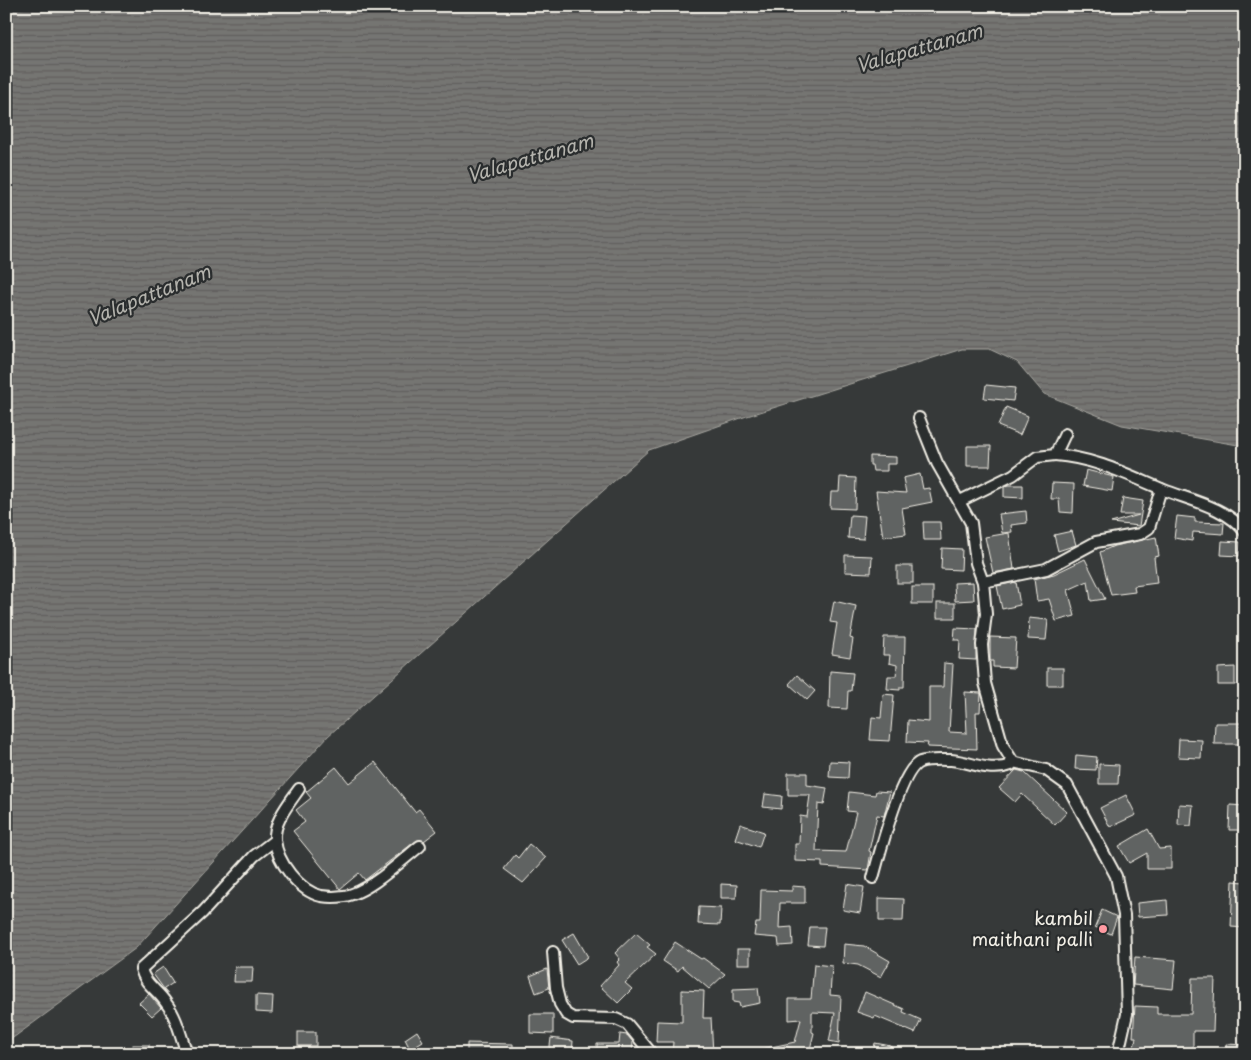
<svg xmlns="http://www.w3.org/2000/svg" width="1251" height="1060" viewBox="0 0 1251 1060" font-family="'Playpen Sans',sans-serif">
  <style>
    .water { fill: url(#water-rules); stroke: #a8a7a1 }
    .building { fill: #616362; stroke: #f4f1e8 }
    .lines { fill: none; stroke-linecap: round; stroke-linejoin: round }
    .street-casing { stroke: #f4f1e8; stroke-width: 14 }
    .street { stroke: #2a2d2e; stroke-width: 10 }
    .poi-dot { fill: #ff9aa2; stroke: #2a2d2e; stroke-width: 2 }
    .labels { text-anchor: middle; stroke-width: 4.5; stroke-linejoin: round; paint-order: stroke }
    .poi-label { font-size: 18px; fill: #f4f1e8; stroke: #2a2d2e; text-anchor: end }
    .water-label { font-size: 19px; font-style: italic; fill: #b4b3ad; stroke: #2a2d2e }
  </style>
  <defs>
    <pattern id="water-rules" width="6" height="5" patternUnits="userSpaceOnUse" patternTransform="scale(1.25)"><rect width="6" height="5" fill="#757572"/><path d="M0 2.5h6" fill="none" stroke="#5f5e5c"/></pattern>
  </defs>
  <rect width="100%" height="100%" fill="#363939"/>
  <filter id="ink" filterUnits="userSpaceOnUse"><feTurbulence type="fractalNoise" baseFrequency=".02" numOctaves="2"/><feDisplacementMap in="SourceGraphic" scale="10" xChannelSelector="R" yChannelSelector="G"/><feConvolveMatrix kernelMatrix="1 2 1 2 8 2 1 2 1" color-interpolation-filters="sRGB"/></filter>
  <g filter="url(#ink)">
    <polygon class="water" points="43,6 1245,6 1245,444 1238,445 1122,425 1044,394 1017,362 989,349 962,349 744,417 649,450 328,736 136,948 6,1043 6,11"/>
    <g class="building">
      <polygon points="986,385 1015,388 1013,401 984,398"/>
      <polygon points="1006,407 1028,416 1020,435 998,426"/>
      <polygon points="967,446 991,446 990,466 967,466"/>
      <polygon points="870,456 896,457 896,464 887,464 887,471 873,471 872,465 870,465"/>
      <polygon points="1086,470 1114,477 1112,491 1083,486"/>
      <polygon points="920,474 923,489 929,488 932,502 902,508 906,534 883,537 876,491 906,493 903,478"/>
      <polygon points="840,477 856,478 855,509 830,508 831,492 839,492"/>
      <polygon points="1052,483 1074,484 1073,513 1060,512 1059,499 1051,499"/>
      <polygon points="1009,485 1023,485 1023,498 1004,497 1004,487"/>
      <polygon points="1123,498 1143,501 1139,526 1111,523 1139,515 1120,515"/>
      <polygon points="1026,511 1027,523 1011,525 1012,532 1002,533 999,514"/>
      <polygon points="850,515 865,516 863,539 848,538"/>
      <polygon points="1177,516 1195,518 1195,522 1224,523 1223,534 1193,532 1192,541 1174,538"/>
      <polygon points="923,522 940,522 941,540 924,540"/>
      <polygon points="1072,531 1076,545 1058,551 1054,535"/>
      <polygon points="1009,533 1014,569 993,573 985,537"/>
      <polygon points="1156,537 1159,556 1154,557 1157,583 1134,586 1135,592 1111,595 1100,552 1114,546"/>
      <polygon points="1222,541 1240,542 1239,556 1221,555"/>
      <polygon points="942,548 962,549 961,570 941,569"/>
      <polygon points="845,555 872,556 871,573 845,572"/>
      <polygon points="1085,559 1105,599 1091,601 1088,581 1068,590 1075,616 1056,621 1049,599 1037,601 1034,579 1054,574"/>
      <rect x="897" y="566" width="16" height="17"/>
      <polygon points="973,582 974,600 955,601 954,583"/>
      <polygon points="1016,582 1020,605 1002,609 997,586"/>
      <rect x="912" y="587" width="21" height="17"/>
      <polygon points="834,601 856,606 850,638 853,639 850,657 832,654 837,623 830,622"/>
      <rect x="937" y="603" width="18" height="15"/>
      <polygon points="1029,618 1048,620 1046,640 1028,639"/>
      <polygon points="955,628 977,629 976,660 959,659 960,640 954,640"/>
      <polygon points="884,637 905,637 904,687 900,687 900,690 887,689 888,676 896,676 897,665 889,663 890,655 883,655"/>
      <polygon points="990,637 1016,638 1014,668 993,667 993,661 990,661"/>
      <polygon points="944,663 953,664 949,732 967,733 965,692 981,693 980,712 976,712 977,749 927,747 928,743 907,742 908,720 929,722 929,687 943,687"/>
      <polygon points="1235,667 1235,685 1218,685 1218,668"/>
      <rect x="1047" y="668" width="16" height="17"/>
      <polygon points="830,671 853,673 851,691 848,691 847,709 829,708"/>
      <polygon points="797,675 815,691 807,700 789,684"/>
      <polygon points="883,694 894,695 890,741 870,740 872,717 881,718"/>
      <polygon points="1215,723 1241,723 1240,744 1214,744"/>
      <polygon points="1179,739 1202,740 1201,758 1178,757"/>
      <polygon points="1076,755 1097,757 1096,770 1075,769"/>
      <polygon points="830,761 849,762 848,778 829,777"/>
      <polygon points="375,762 415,812 419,809 437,831 424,841 416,841 365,880 359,873 340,889 293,831 305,822 296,810 311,798 306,792 336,767 349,783"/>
      <polygon points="1099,764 1119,765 1118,784 1099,784"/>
      <polygon points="1016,770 1024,772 1067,812 1055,825 1022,794 1015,802 999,788"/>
      <polygon points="788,773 807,773 807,785 827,788 824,805 818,804 816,851 846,852 856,812 847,811 849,792 875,795 876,791 890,792 884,816 877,815 869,851 871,852 868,870 822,867 822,862 795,861 795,844 799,844 800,816 807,817 810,795 788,795"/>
      <polygon points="765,794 782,796 781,809 763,807"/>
      <polygon points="1126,795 1136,815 1110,827 1100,808"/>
      <polygon points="1179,804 1193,805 1191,826 1178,825"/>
      <polygon points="1230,805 1245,806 1245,830 1229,830"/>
      <polygon points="740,824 764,832 759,847 735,839"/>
      <polygon points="1148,829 1159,849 1171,848 1171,869 1147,869 1147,853 1129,863 1119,846"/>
      <polygon points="529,844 546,858 523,883 504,869 515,855 518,858"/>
      <polygon points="1233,881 1245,882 1245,928 1231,927"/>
      <polygon points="721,884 737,885 736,898 721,898"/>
      <polygon points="847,884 864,887 860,913 843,910"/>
      <polygon points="792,886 805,887 805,903 780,903 779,928 792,927 793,945 779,946 778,938 754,936 756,923 760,923 761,890 792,891"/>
      <polygon points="879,898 904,899 903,921 879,921"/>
      <polygon points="1167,900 1168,915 1138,917 1137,903"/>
      <polygon points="699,907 721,908 720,925 698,924"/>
      <polygon points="1102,910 1117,917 1111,934 1095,927"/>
      <polygon points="810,927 825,927 823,946 808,945"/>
      <polygon points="574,933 588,957 577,964 562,940"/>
      <polygon points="636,933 650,945 647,947 656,954 625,983 632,989 618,1003 600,986 619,965 617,962 620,959 615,953"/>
      <polygon points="675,942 701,959 703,958 725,974 709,989 682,966 678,971 663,961"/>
      <polygon points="844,944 864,946 890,961 881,977 858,965 843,963"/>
      <rect x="737" y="949" width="13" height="15"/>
      <polygon points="1135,957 1176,960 1173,989 1133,985"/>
      <polygon points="814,964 832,966 830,995 841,996 839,1043 829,1041 835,1013 812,1012 812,1032 814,1033 809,1053 784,1046 785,1054 757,1054 757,1050 795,1042 801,1019 789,1020 789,999 811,999"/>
      <polygon points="163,967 173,983 164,989 153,974"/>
      <polygon points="235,967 253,967 252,982 234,982"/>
      <polygon points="547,969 549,988 536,993 530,976"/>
      <polygon points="1192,978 1215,978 1213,1031 1193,1031 1193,1054 1133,1054 1136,1037 1133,1037 1135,1006 1157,1007 1157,1014 1191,1014"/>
      <polygon points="758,988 760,1003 740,1007 739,1003 733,1002 733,989"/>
      <polygon points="682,990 704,991 703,1018 711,1018 713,1054 672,1054 673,1042 656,1042 657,1021 682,1022"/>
      <polygon points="865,992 904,1009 903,1012 921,1020 915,1033 875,1016 874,1018 857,1012"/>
      <polygon points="149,994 161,1008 152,1016 139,1003"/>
      <polygon points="256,995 273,996 272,1013 256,1012"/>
      <polygon points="530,1014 553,1014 553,1034 530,1033"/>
      <polygon points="417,1031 423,1041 410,1049 405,1039"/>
      <rect x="298" y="1032" width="18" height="14"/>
      <polygon points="620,1034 627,1035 633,1042 632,1054 597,1054 597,1044 619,1044"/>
      <polygon points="551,1038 573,1041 572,1054 549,1054"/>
      <polygon points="467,1043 513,1044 513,1054 467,1054"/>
      <polygon points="875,1043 891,1046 890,1054 873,1054"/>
      <polygon points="1226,1044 1245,1045 1245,1054 1226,1054"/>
      <rect x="133" y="1045" width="16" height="9"/>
    </g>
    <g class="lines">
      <defs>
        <g id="street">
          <polyline points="919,418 937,463 971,523 976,563 983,582 986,614 982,645 985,683 1003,746 1013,762 1046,770 1067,785 1116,876 1124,915 1127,1014 1118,1054"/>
          <path d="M1055,455C1095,458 1128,475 1164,490C1190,500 1228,508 1245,532"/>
          <polyline points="960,501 1013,475 1037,457 1055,455 1065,434"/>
          <polyline points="983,582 1046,569 1096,542 1140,534 1149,528 1161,489"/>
          <path d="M299,789C290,802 273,822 275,840C277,862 299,891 321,896C328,897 338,897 344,896C367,894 402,860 420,846"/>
          <path d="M873,878C879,856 901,769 920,762C927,759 943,760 951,760C972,762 990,773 1011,765L1013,762"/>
          <polyline points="553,952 556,988 560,1004 566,1014 573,1018 616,1019 627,1024 652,1054"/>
          <path d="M187,1054C181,1037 177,1017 166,1003C158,990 145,985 141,969L203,912L254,856L275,840"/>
        </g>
      </defs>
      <use href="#street" class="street-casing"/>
      <use href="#street" class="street"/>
    </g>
  </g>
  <circle class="poi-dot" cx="1103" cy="929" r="5"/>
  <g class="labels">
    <g class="poi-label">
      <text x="1093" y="925">kambil<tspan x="1093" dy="21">maithani palli</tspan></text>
    </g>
    <g class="water-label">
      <text transform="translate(919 48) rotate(-16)" y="7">Valapattanam</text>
      <text transform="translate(530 158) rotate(-16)" y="7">Valapattanam</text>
      <text transform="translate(149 295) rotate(-22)" y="7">Valapattanam</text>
    </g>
  </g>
  <rect width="1251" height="1060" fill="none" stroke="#2a2d2e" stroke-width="25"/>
  <rect x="12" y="12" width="1226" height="1035" fill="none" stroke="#f4f1e8" stroke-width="2" filter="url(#ink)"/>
</svg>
